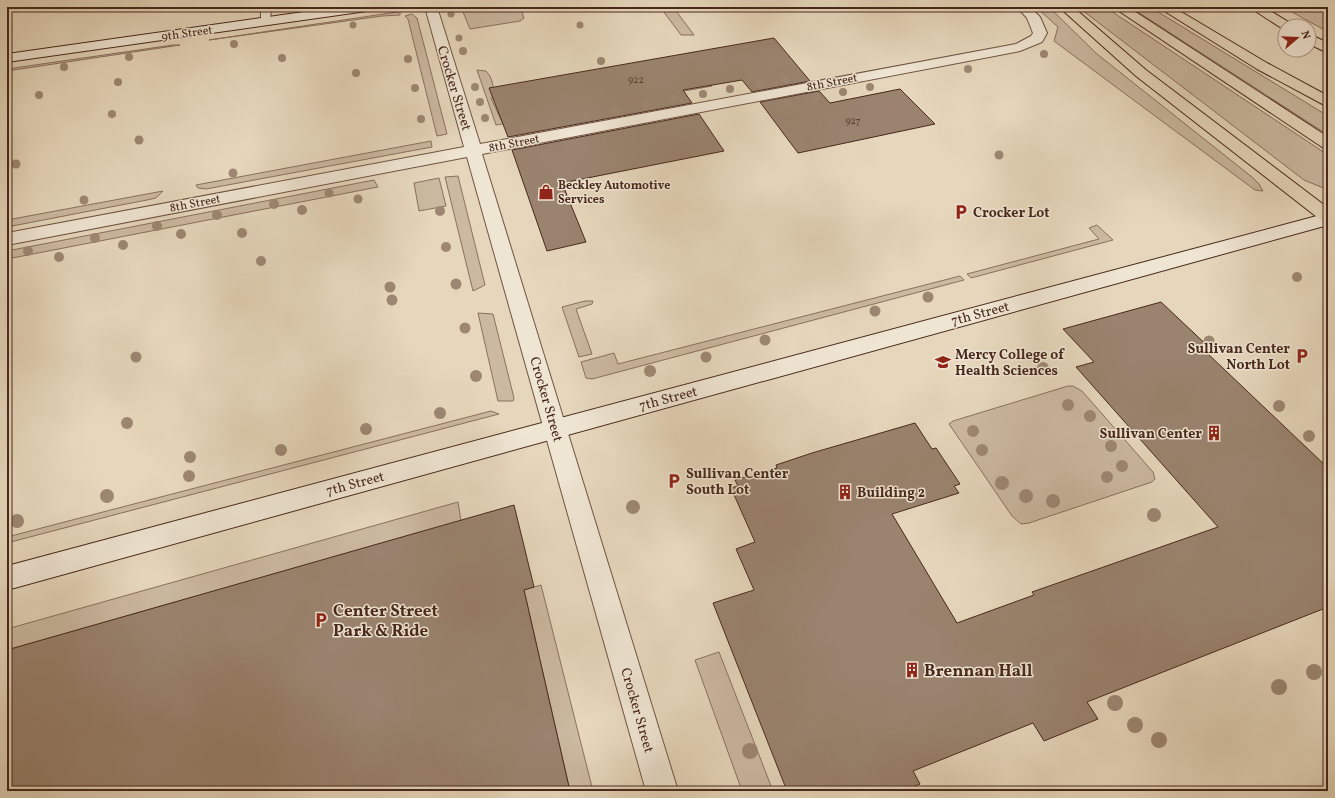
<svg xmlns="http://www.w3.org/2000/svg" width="1335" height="798" viewBox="0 0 1335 798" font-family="Vollkorn,serif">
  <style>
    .green { fill: #cbb9a1; stroke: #8a705e }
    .building { fill: #9a836f; stroke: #48281b }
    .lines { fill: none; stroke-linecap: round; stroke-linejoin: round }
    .lane-casing { stroke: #705443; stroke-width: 2 }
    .street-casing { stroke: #705443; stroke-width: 2 }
    .secondary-casing { stroke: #48281b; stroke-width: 2 }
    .highway-casing { stroke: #48281b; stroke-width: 2 }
    .lane { fill: #efe5d3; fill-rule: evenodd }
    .street { fill: #efe5d3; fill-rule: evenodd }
    .secondary { fill: #efe5d3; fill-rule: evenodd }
    .highway { fill: #e6d7bc; fill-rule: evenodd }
    .tree { fill: #9d8772 }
    .labels { text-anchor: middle; stroke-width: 3; stroke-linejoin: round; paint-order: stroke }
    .far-number-label { font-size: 10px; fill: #5c3f30 }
    .far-street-label { font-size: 12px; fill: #48281b; stroke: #efe5d3 }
    .far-poi-label { font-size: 12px; font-weight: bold; fill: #48281b; stroke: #efe5d3; text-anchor: start }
    .street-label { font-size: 14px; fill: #48281b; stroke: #efe5d3 }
    .poi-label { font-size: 14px; font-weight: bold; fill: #48281b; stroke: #efe5d3; text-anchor: start }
    .near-poi-label { font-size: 17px; font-weight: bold; fill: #48281b; stroke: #efe5d3; text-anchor: start }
  </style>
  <rect width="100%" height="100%" fill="#e6d7bc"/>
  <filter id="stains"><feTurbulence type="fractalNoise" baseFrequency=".005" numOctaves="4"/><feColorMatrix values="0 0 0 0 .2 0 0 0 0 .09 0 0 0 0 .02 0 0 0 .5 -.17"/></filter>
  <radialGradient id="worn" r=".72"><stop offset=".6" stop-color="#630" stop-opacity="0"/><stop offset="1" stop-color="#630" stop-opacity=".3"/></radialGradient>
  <g class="green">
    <polygon points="471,7 520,7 524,18 520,21 470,29 463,12"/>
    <polygon points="660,7 673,7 694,35 681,35"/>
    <polygon points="1036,7 1049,7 1097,54 1252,177 1259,184 1263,191 1255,190 1054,41 1058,27"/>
    <polygon points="1078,7 1105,7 1328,155 1328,190 1304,180"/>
    <polygon points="1130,7 1150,7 1328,116 1328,135"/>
    <polygon points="1283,7 1328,7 1328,32"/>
    <polygon points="397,12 400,12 400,15 382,16 209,40"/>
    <polygon points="412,14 417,18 447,134 437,136 408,19 405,16"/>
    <polygon points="173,45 180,45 7,71 7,69"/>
    <path d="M477,70L486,71C493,78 494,88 493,98H491L501,120L711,84L712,86L496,125Z"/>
    <polygon points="431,141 432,147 206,189 198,188 196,185"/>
    <polygon points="458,176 485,285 473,291 445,177"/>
    <polygon points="439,178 446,206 419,211 414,183"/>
    <polygon points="374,180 378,187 7,259 7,251"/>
    <polygon points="163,191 156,198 147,200 7,227 7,220"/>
    <polygon points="1097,225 1113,240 971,278 967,274 1099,239 1089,228"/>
    <polygon points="960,276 964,280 592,379 586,378 581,362 614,353 618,364"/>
    <polygon points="585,301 593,301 592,304 576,309 592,354 579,357 562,307"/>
    <polygon points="478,313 493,314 514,398 513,401 498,401"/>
    <polygon points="1068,386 1073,386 1082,391 1153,472 1155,479 1152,482 1029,523 1021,524 1012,516 949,424 953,421"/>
    <polygon points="491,411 499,414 7,543 7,537"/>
    <polygon points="458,502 461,521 7,650 7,629"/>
    <polygon points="541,585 593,791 570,791 524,590"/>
    <polygon points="719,652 773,791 742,791 695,660"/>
  </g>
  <g class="building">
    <polygon points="774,38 810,81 752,92 742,80 683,90 692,103 508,137 489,88"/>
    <polygon points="900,89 935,124 798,153 760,102 819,91 830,103"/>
    <polygon points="699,114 724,151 562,183 586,242 547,251 512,150"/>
    <polygon points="1161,302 1212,350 1206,352 1328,468 1328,607 1087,702 1098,719 1044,741 1033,723 913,771 920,784 902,791 787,791 713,603 754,590 736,549 755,542 731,488 738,486 735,480 777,468 776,465 812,453 915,423 932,449 936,448 960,484 954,486 959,493 892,514 957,623 1034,595 1032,592 1218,527 1076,367 1094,362 1063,329"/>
    <polygon points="514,505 534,587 524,590 570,791 7,791 7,650"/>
  </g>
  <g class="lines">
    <defs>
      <polygon id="lane" points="261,7 271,7 270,23 266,24 261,21"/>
      <polygon id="street" points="425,7 437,7 480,144 1016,44 1031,36 1033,33 1027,18 1017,7 1030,7 1040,17 1047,33 1042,42 1020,51 482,154 678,791 646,791 467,157 7,245 7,233 464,147"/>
      <g id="secondary">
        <polygon points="339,7 373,7 367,11 7,62 7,54"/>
        <polygon points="1328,213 1328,225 7,590 7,566"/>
      </g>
      <g id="highway">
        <polygon points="1059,7 1073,7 1146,70 1328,208 1328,223 1322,221 1136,76"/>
        <polygon points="1113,7 1128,7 1328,137 1328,149 1322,147"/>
        <polygon points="1158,7 1173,7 1267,63 1328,96 1328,107 1257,69"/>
        <polygon points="1249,7 1264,7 1295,26 1285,26 1285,29 1283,29"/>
        <polygon points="1309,34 1328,43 1328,53 1309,44"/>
      </g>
    </defs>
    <use href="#lane" class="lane-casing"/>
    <use href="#street" class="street-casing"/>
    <use href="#secondary" class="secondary-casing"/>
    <use href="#highway" class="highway-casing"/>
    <use href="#lane" class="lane"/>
    <use href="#street" class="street"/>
    <use href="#secondary" class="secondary"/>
    <use href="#highway" class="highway"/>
  </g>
  <g class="tree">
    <circle cx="451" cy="14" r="3.5"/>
    <circle cx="353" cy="25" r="3.5"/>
    <circle cx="580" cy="25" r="3.5"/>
    <circle cx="459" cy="38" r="3.5"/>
    <circle cx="234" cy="44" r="4"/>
    <circle cx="463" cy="51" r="4"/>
    <circle cx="1044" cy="54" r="4"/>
    <circle cx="129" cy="57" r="4"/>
    <circle cx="282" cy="58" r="4"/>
    <circle cx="408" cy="59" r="4"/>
    <circle cx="601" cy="61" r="4"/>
    <circle cx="64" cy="67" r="4"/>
    <circle cx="968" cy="69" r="4"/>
    <circle cx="356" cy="73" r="4"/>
    <circle cx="785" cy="79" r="4"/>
    <circle cx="118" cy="82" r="4"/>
    <circle cx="759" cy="84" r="4"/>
    <circle cx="475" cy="87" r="4"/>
    <circle cx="870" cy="87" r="4"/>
    <circle cx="415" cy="88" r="4"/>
    <circle cx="730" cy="89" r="4"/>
    <circle cx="843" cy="92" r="4"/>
    <circle cx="703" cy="94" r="4"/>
    <circle cx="39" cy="95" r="4"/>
    <circle cx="816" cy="97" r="4"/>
    <circle cx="674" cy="99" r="4"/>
    <circle cx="480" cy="102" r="4"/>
    <circle cx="788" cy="103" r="4"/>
    <circle cx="646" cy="105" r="4"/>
    <circle cx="616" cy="110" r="4"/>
    <circle cx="112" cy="114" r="4"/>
    <circle cx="586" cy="116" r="4"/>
    <circle cx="485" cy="118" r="4"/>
    <circle cx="421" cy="119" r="4"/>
    <circle cx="555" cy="122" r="4"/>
    <circle cx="525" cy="128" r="4.5"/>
    <circle cx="139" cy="140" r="4.5"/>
    <circle cx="999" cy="155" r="4.5"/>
    <circle cx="16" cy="164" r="4.5"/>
    <circle cx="233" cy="173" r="4.5"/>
    <circle cx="329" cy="193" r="4.5"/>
    <circle cx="358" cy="199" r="4.5"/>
    <circle cx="84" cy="200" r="4.5"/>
    <circle cx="274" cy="204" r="5"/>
    <circle cx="302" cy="210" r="5"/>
    <circle cx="440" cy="211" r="5"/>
    <circle cx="217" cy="215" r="5"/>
    <circle cx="157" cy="226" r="5"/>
    <circle cx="242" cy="233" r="5"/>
    <circle cx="181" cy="234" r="5"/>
    <circle cx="95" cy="238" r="5"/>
    <circle cx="123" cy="245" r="5"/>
    <circle cx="446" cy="247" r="5"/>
    <circle cx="28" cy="251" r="5"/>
    <circle cx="59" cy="257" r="5"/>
    <circle cx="261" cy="261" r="5"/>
    <circle cx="1297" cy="277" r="5"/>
    <circle cx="456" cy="284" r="5.5"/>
    <circle cx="390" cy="287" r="5.5"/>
    <circle cx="928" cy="297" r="5.5"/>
    <circle cx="392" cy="300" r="5.5"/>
    <circle cx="875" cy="311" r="5.5"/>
    <circle cx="465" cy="328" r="5.5"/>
    <circle cx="765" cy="340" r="5.5"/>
    <circle cx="1209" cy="341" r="5.5"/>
    <circle cx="136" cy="357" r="5.5"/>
    <circle cx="706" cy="357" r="5.5"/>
    <circle cx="1043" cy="368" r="6"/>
    <circle cx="650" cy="371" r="6"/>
    <circle cx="476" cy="376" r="6"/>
    <circle cx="1068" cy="405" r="6"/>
    <circle cx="1279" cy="406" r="6"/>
    <circle cx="440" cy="413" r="6"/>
    <circle cx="1090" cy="416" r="6"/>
    <circle cx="127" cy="423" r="6"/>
    <circle cx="366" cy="429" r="6"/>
    <circle cx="973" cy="431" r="6"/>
    <circle cx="1309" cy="436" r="6"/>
    <circle cx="1111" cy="446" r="6"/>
    <circle cx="281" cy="450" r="6"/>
    <circle cx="982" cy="450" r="6"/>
    <circle cx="190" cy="457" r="6"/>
    <circle cx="1122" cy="466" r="6"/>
    <circle cx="189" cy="476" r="6"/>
    <circle cx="1107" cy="477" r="6"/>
    <circle cx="1002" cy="483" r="7"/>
    <circle cx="107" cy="496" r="7"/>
    <circle cx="1026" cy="496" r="7"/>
    <circle cx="1053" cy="501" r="7"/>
    <circle cx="633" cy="507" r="7"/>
    <circle cx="1154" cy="515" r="7"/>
    <circle cx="17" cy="521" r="7"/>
    <circle cx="1314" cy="672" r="8"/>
    <circle cx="1279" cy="687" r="8"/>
    <circle cx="1115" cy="703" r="8"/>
    <circle cx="1135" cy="725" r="8"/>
    <circle cx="1159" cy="740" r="8"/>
    <circle cx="750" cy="751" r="8"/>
  </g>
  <defs>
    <symbol id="shop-bare" viewBox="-9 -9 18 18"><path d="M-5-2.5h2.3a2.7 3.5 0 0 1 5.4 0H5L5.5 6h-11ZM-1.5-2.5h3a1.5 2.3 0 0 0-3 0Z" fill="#8f2418" stroke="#efe5d3" stroke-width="2.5" paint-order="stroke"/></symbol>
    <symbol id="parking-bare" viewBox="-9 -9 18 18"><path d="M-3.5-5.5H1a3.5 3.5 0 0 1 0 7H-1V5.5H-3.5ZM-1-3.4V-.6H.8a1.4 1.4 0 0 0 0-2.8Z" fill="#8f2418" stroke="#efe5d3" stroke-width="2.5" paint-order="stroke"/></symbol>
    <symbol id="university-bare" viewBox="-9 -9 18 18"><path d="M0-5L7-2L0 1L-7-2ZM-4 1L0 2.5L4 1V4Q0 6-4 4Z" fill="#8f2418" stroke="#efe5d3" stroke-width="2.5" paint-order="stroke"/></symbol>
    <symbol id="building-bare" viewBox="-9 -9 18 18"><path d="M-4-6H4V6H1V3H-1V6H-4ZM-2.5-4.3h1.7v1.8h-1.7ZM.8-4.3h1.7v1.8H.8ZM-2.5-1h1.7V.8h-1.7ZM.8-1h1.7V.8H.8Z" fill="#8f2418" stroke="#efe5d3" stroke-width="2.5" paint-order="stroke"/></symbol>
  </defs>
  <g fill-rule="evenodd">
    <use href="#shop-bare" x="535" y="181" width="22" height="22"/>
    <use href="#parking-bare" x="950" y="201" width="22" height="22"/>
    <use href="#parking-bare" x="1291" y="345" width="22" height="22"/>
    <use href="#university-bare" x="932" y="351" width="22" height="22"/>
    <use href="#building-bare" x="1203" y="422" width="22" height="22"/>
    <use href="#parking-bare" x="663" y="470" width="22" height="22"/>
    <use href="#building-bare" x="834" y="481" width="22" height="22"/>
    <use href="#parking-bare" x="310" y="609" width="22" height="22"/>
    <use href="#building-bare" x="901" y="659" width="22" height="22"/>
  </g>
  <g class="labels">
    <g class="far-number-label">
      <text x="636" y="83">922</text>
      <text x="853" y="124">927</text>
    </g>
    <g class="far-street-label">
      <text transform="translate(187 33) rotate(-8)" y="4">9th Street</text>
      <text transform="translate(832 82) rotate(-11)" y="4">8th Street</text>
      <text transform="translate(514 143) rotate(-11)" y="4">8th Street</text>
      <text transform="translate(195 203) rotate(-11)" y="4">8th Street</text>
    </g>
    <g class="far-poi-label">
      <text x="558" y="189">Beckley Automotive<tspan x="558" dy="14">Services</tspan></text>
    </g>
    <g class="street-label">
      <text transform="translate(455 88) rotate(73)" y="5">Crocker Street</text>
      <text transform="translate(980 313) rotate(-15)" y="5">7th Street</text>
      <text transform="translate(668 398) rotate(-15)" y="5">7th Street</text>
      <text transform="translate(547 399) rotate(74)" y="5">Crocker Street</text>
      <text transform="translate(355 483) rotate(-15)" y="5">7th Street</text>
      <text transform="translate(638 710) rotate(74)" y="5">Crocker Street</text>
    </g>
    <g class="poi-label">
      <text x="973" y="217">Crocker Lot</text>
      <text x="1290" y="353" text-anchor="end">Sullivan Center<tspan x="1290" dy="16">North Lot</tspan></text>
      <text x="955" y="359">Mercy College of<tspan x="955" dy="16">Health Sciences</tspan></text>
      <text x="1202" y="438" text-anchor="end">Sullivan Center</text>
      <text x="686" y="478">Sullivan Center<tspan x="686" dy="16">South Lot</tspan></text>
      <text x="857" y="497">Building 2</text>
    </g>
    <g class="near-poi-label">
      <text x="333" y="616">Center Street<tspan x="333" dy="20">Park &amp; Ride</tspan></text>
      <text x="924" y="676">Brennan Hall</text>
    </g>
  </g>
  <rect width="1335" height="798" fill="none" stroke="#e6d7bc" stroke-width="24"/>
  <rect x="8" y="8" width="1319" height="782" fill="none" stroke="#48281b" stroke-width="2"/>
  <rect x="12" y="12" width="1311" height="774" fill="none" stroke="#48281b"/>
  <g transform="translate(1297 38) rotate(71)"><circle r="19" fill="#efe5d3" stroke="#ac9989"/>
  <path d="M0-3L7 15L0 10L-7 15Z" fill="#8f2418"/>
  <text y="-6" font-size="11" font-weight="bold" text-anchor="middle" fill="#48281b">N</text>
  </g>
  <rect width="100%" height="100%" filter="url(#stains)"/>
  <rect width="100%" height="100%" fill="url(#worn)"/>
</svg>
